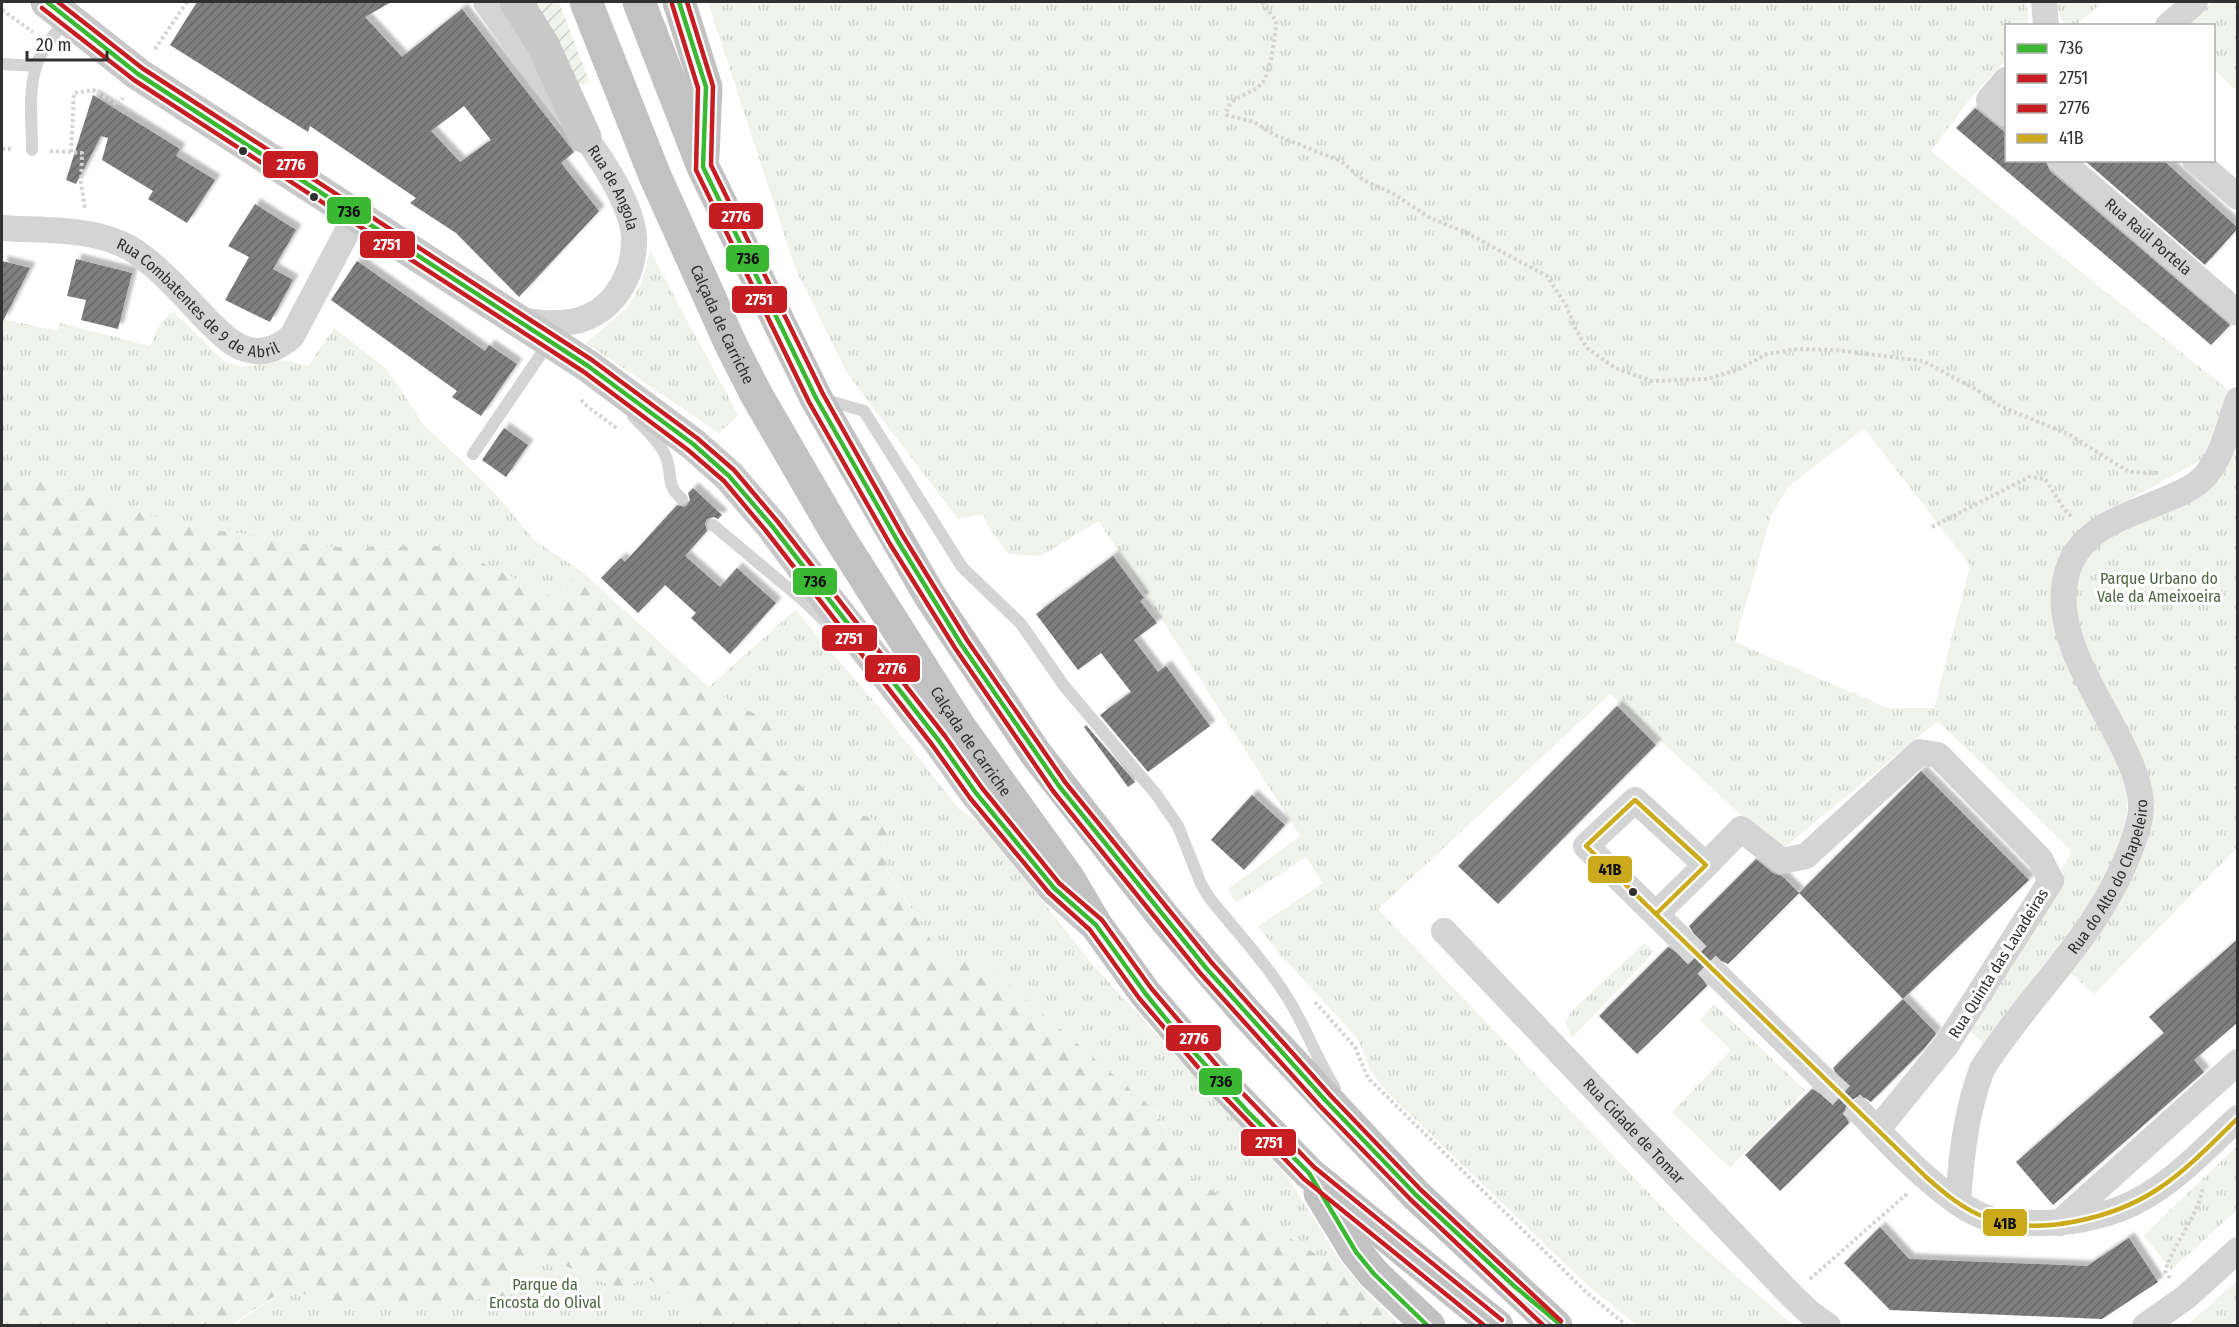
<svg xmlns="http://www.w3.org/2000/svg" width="2239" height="1327" viewBox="0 0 2239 1327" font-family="'Fira Sans Condensed',sans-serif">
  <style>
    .grass { fill: url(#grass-tufts); fill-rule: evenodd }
    .forest { fill: url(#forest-firs) }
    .garden { fill: url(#garden-furrows) }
    .building { fill: url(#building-hatch); fill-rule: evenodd; filter: url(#shadow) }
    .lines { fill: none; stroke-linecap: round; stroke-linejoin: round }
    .street-tunnel { stroke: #d6d6d6; stroke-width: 26; stroke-dasharray: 26 13; stroke-linecap: butt }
    .path { stroke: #d4d4d4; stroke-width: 4; stroke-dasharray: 3 3; stroke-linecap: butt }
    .lane { stroke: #d4d4d4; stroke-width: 12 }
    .street { stroke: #d4d4d4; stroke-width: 26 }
    .primary { stroke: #c8c8c8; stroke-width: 33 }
    .highway { stroke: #c2c2c2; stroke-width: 33 }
    .bus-1-casing { stroke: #fff; stroke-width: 9 }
    .bus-2-casing { stroke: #fff; stroke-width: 9 }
    .bus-3-casing { stroke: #fff; stroke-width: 9 }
    .bus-4-casing { stroke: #fff; stroke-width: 9 }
    .bus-1 { stroke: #3cb932; stroke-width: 4.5 }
    .bus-2 { stroke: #c61d23; stroke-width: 4.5 }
    .bus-3 { stroke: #c61d23; stroke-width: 4.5 }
    .bus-4 { stroke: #cbaa1b; stroke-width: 4.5 }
    .bus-dot { fill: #303030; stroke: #fff; stroke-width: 2 }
    .labels { text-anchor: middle; stroke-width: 6; stroke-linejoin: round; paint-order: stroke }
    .street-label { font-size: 16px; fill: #303030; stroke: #fff }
    .park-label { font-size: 16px; fill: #4e6742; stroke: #fff }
    .line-badge { stroke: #fff; stroke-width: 2 }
    .badge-label { font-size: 16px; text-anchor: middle; font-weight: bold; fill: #fff }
    .pale-badge-label { font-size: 16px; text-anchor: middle; font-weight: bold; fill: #111 }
  </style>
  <defs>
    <pattern id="grass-tufts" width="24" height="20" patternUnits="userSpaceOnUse" patternTransform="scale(1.5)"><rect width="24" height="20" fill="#eff3ec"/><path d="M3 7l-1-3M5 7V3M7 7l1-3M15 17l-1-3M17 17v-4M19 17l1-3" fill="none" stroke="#cdd1cb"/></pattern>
    <pattern id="forest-firs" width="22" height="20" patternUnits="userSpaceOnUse" patternTransform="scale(1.5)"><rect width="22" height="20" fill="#eff3ec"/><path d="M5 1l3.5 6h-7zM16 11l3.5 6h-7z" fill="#cdd1cb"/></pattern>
    <pattern id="garden-furrows" width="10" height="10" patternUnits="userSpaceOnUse" patternTransform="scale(1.5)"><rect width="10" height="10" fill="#eff3ec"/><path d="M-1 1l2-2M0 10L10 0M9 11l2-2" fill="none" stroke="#cdd1cb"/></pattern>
    <pattern id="building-hatch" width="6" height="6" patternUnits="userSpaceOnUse" patternTransform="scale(1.5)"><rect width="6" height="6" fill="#7f7f7f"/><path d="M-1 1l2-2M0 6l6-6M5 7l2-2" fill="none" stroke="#686868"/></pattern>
    <filter id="shadow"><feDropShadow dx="5.5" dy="-5.5" stdDeviation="1.5" flood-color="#0004"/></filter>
  </defs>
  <rect width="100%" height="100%" fill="#fff"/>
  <g class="grass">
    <path d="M708,2H2027L2028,25L2006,26V60L1970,99L1931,151L2228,390L2203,459L2092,520L2053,597L2128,780L2126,826L2116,857L2091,903L1983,1044L1970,1032L2072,851L1938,721L1780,851L1610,694L1378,909L1689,1235L1793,1325H1636L1583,1281L1385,1090L1371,1071L1358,1039L1278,952L1258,926L1323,883L1306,857L1236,903L1228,889L1300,836L1099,521L1041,556L1008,554L986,523L983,514L958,519L847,373L795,268ZM1864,428L1970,565L1934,708H1888L1735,642L1771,515L1789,486Z"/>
    <polygon points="2055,2 2103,2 2075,26 2065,25 2058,13"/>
    <polygon points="2213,2 2237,2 2237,87 2234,89 2214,69 2214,26 2186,26"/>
    <polygon points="650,251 738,415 719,433 586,343 628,307 641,284"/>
    <polygon points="173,311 224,361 242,367 286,360 308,366 334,328 387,369 423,424 495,493 535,541 581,571 555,598 448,546 328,547 178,524 2,469 2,319 58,331 60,323 150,346 160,324"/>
    <polygon points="2237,400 2237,848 2094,994 2068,971 2130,882 2155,806 2146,770 2075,654 2070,564 2083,542 2188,490"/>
    <polygon points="795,610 877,705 959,809 982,825 1093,965 1289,1179 1340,1261 1335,1266 1190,1177 1156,1111 946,964 885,866 883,839 892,827 811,795 775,763 770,743 776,720 741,709 709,687"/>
    <polygon points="1644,943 1654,952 1572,1038 1565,1022 1571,1012"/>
    <polygon points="1714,1004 1805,1090 1730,1168 1672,1112 1731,1050 1700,1020"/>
    <polygon points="2237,1146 2237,1210 2171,1270 2144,1235"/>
    <polygon points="529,1256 542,1256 622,1290 645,1276 694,1313 699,1325 233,1326 285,1289 348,1306 503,1298"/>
    <polygon points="2237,1281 2237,1325 2187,1325"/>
  </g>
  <polygon class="forest" points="2,469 178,524 328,547 448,546 555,598 581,571 709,687 741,709 777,720 770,743 775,763 811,795 892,827 883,839 885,867 946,964 973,953 1156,1112 1190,1177 1334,1265 1340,1261 1369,1295 1400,1325 699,1325 694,1313 645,1276 622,1290 542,1256 529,1256 504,1298 348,1306 285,1289 231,1325 2,1325"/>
  <polygon class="garden" points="534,2 559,2 590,83 579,85"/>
  <g class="building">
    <path d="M197,2H391L365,17L402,57L462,9L574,152L561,163L599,211L519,297L456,233L410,203L416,198L310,126L308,132L170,45ZM464,106L491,140L460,162L431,131Z"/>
    <polygon points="93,95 180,149 176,156 215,180 187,223 148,199 153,191 102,160 108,138 101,136 76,184 66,180"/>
    <polygon points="1975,108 2007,134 2007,160 2045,160 2050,171 2230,325 2211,345 1956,128"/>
    <polygon points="2084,160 2163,160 2238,228 2205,265"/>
    <polygon points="255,204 296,230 273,269 293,280 270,322 225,300 249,257 228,246"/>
    <polygon points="76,259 132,273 118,329 81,320 86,300 67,296"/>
    <polygon points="2,261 30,268 2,323"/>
    <polygon points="357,261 485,351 489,345 517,364 481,416 452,397 457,391 331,300"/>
    <polygon points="504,428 528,445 506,477 482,460"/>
    <polygon points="693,488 722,515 718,519 714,517 707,519 705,524 707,531 685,556 720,587 737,568 776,603 730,654 691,618 696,613 665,585 638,613 601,578 621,558 625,562 677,505 684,507 687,505 690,500 688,493"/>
    <polygon points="1113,556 1144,598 1140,601 1157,623 1134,640 1158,672 1166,666 1210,726 1148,772 1100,715 1131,692 1101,653 1078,670 1036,614"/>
    <polygon points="1617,706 1656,745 1498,904 1458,866"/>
    <polygon points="1086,725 1135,782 1128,787 1084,727"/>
    <polygon points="1921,771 2029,880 1903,999 1799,893"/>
    <polygon points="1252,795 1285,825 1244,870 1211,840"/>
    <polygon points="1756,859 1773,873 1782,876 1799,893 1728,964 1721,961 1714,960 1706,965 1703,971 1702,978 1707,986 1637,1054 1599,1016 1668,947 1675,951 1682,952 1690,947 1694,940 1694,934 1689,926"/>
    <polygon points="2238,939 2238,1022 2194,1060 2204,1072 2053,1205 2016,1162 2164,1033 2149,1017"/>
    <polygon points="1903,999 1936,1033 1935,1035 1923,1050 1871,1102 1865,1098 1857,1097 1849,1102 1845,1108 1845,1115 1849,1123 1780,1191 1745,1155 1812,1089 1819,1093 1825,1093 1832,1089 1837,1081 1837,1075 1833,1068"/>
    <polygon points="1880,1227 1909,1259 2087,1266 2129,1238 2158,1282 2102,1319 1890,1310 1844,1263"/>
  </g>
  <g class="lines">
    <g class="street-tunnel">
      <polyline points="1679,937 1717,975"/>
      <polyline points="1822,1078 1860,1112"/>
    </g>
    <g class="path">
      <path d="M1262,2L1276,21C1276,34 1270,72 1263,82C1253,96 1227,95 1226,115L1254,122L1275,135L1341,161L1363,180L1392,193L1430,218L1465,232L1547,276L1566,305L1576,330L1587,348L1615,368L1652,381L1707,379L1737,370L1767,354L1798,349L1835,350L1923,361L1977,390L1998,405L2070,435L2129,472L2160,473"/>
      <polyline points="2,10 33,32"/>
      <polyline points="155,49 187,2"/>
      <polyline points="2,149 13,149"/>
      <polyline points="50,151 82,153 81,183 85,209"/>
      <polyline points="71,152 74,93 93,90 118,105 123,98"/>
      <polyline points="581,400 588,407 618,429"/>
      <polyline points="1932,527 2029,477 2045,479 2064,509 2073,518"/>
      <polyline points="1315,1002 1355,1047 1368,1078 1586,1292 1627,1326"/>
      <path d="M2170,1278L2165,1271C2175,1241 2198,1217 2203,1186"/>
      <polyline points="1810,1279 1908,1193"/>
    </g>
    <g class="lane">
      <polyline points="2,64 36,66"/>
      <path d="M32,150C32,124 28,93 36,67C41,49 55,34 66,20"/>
      <path d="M823,399L864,411L962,567L1021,624L1065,687L1156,794L1178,826L1201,884L1208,896C1233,928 1264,960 1285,994C1305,1024 1316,1058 1335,1088"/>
      <path d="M633,416C644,428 660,442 666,457C673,475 665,485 682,499"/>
      <polyline points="473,454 550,341"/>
      <polyline points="713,525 805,602 830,626"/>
    </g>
    <g class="street">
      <path id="s1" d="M486,2C503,25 519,49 537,72C566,112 630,187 634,236C635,259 629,278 615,296C590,327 555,326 519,320"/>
      <polyline points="2044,2 2046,26"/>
      <polyline points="2168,26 2195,2"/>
      <polyline points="2006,80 1989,100 2006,114"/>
      <path id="s2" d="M2060,160L2238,313"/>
      <polyline points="2195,160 2238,197"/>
      <path id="s3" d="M2,228C43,231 90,227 128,247C155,262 187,299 209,322C220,332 231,345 246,349C264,355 279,348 292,336L356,215"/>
      <polyline points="1706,865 1741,829 1782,861 1806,856 1920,752 1938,755 2040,859 2051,881 1947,1044 1877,1130"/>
      <polyline points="1656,914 1706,865 1635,800 1586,846 1679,937"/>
      <path id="s4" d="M1444,931L1792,1296L1810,1313L1828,1326"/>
      <polyline points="1717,975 1822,1078"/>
      <path d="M1860,1112C1890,1143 1921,1177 1957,1202C1967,1209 1982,1217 1994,1220C2001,1222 2009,1222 2016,1222C2061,1226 2109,1219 2148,1195C2182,1174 2209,1145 2238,1118"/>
      <path id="s5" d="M1958,1203C1961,1157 1966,1112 1982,1069C2028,996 2097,936 2129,853C2134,840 2140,824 2141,810C2142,793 2136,776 2130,762C2106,703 2043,630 2070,564C2087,524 2133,514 2169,498C2180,493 2191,489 2200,481C2222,462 2228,426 2238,400"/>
      <polyline points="2059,1223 2238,1062"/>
      <polyline points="2145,1326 2186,1297 2238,1250"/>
    </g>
    <g class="primary">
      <polyline points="47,2 138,74 588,366 693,444 729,476 772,526 819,589 939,741 976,793 1054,888 1090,920"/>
      <polyline points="516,2 543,45 585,137"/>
    </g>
    <g class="highway">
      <path id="s6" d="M586,2L655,176L732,347L756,394L839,537L961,729L1069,879L1096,925L1145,993L1220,1081L1309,1173L1497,1326"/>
      <polyline points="639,2 703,167 816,398 930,596 1036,754 1166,920 1247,1014 1416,1195 1556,1326"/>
      <polyline points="679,2 706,87 703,156"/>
      <polyline points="1320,1193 1356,1252 1374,1274 1429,1326"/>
    </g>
    <defs>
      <g id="bus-1">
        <polyline points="47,2 138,74 588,366 693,444 729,476 772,526 939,741 976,793 1054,888 1096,925 1145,993 1183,1040 1248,1112 1309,1173 1356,1252 1374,1274 1428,1326"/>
        <polyline points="679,2 706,87 703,167 816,398 897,540 961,644 1059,786 1206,968 1326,1101 1416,1195 1513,1285 1562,1326"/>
      </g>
      <g id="bus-2">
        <polyline points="672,4 698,88 696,170 809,402 890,544 955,648 1053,791 1200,973 1320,1106 1411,1200 1544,1326"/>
        <polyline points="42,8 134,80 584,372 688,450 724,481 766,531 933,746 970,798 1049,893 1090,930 1139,998 1214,1086 1304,1179 1485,1326"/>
      </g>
      <g id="bus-3">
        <polyline points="58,2 142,68 592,360 697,438 734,470 778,522 945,736 982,788 1059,883 1102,920 1151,988 1226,1076 1314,1167 1502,1320"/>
        <polyline points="687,2 713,86 711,165 823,394 903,536 967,640 1065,782 1212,963 1331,1096 1421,1190 1561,1321"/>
      </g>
      <path id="bus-4" d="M1656,914L1706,865L1635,800L1586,846L1926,1177C1944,1193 1964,1210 1987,1218C2038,1237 2114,1218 2158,1189C2188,1169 2212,1143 2238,1118"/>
    </defs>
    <use href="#bus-1" class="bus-1-casing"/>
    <use href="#bus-2" class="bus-2-casing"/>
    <use href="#bus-3" class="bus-3-casing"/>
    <use href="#bus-4" class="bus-4-casing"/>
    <use href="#bus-1" class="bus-1"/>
    <use href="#bus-2" class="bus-2"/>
    <use href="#bus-3" class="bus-3"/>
    <use href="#bus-4" class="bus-4"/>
  </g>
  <g class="bus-dot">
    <circle cx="243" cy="151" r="5"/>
    <circle cx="314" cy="197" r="5"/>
    <circle cx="1633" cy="892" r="5"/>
  </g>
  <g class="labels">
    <g class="street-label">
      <text dy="6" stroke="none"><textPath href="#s1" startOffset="226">Rua de Angola</textPath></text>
      <text dy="6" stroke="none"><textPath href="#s2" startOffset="117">Rua Raúl Portela</textPath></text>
      <text dy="6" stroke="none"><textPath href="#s3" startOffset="218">Rua Combatentes de 9 de Abril</textPath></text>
      <text dy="6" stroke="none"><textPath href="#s6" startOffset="350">Calçada de Carriche</textPath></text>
      <text dy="6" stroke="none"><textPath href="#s6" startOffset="836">Calçada de Carriche</textPath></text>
      <text dy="6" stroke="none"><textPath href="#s5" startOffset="369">Rua do Alto do Chapeleiro</textPath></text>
      <text transform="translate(1998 963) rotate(-58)" y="6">Rua Quinta das Lavadeiras</text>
      <text dy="6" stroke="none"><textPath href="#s4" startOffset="276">Rua Cidade de Tomar</textPath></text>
    </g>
    <g class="park-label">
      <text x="2159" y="584">Parque Urbano do<tspan x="2159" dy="18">Vale da Ameixoeira</tspan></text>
      <text x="545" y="1290">Parque da<tspan x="545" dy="18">Encosta do Olival</tspan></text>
    </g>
  </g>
  <g class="line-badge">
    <rect x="262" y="150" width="57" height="29" rx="6" fill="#c61d23"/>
    <rect x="326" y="196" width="46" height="29" rx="6" fill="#3cb932"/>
    <rect x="708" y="202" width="56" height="28" rx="6" fill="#c61d23"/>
    <rect x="359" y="230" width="57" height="29" rx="6" fill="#c61d23"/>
    <rect x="725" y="244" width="45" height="29" rx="6" fill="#3cb932"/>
    <rect x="731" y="285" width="57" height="29" rx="6" fill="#c61d23"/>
    <rect x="792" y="567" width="46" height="29" rx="6" fill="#3cb932"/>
    <rect x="821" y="624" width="57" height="28" rx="6" fill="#c61d23"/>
    <rect x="864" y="654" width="57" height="29" rx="6" fill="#c61d23"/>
    <rect x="1587" y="855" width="46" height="29" rx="6" fill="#cbaa1b"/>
    <rect x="1165" y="1024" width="57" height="28" rx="6" fill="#c61d23"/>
    <rect x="1198" y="1067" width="45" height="29" rx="6" fill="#3cb932"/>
    <rect x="1240" y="1128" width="57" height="29" rx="6" fill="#c61d23"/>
    <rect x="1982" y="1208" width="46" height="29" rx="6" fill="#cbaa1b"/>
  </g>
  <g class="badge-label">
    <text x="291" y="170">2776</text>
    <text x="736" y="222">2776</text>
    <text x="387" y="250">2751</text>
    <text x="759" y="305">2751</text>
    <text x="849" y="644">2751</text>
    <text x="892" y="674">2776</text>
    <text x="1194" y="1044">2776</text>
    <text x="1269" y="1148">2751</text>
  </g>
  <g class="pale-badge-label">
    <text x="349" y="217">736</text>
    <text x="748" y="264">736</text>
    <text x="815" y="587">736</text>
    <text x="1610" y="875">41B</text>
    <text x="1221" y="1087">736</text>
    <text x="2005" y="1229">41B</text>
  </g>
  <rect width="2239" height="1327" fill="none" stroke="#303030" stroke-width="6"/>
  <rect x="2005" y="24" width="210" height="138" fill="#ffffff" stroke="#acacac" stroke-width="1.5"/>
  <rect x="2017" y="44" width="30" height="9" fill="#3cb932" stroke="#acacac" stroke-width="1.5"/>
  <text x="2059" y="54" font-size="18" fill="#303030">736</text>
  <rect x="2017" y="74" width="30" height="9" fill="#c61d23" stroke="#acacac" stroke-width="1.5"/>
  <text x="2059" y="84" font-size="18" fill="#303030">2751</text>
  <rect x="2017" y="104" width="30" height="9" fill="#c61d23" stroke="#acacac" stroke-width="1.5"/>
  <text x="2059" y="114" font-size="18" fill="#303030">2776</text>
  <rect x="2017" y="134" width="30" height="9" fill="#cbaa1b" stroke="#acacac" stroke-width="1.5"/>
  <text x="2059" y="144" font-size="18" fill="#303030">41B</text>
  <path d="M27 51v9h80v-9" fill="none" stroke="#303030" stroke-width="3"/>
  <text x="36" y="51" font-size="18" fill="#303030" stroke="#ffffff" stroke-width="4.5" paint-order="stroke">20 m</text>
</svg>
